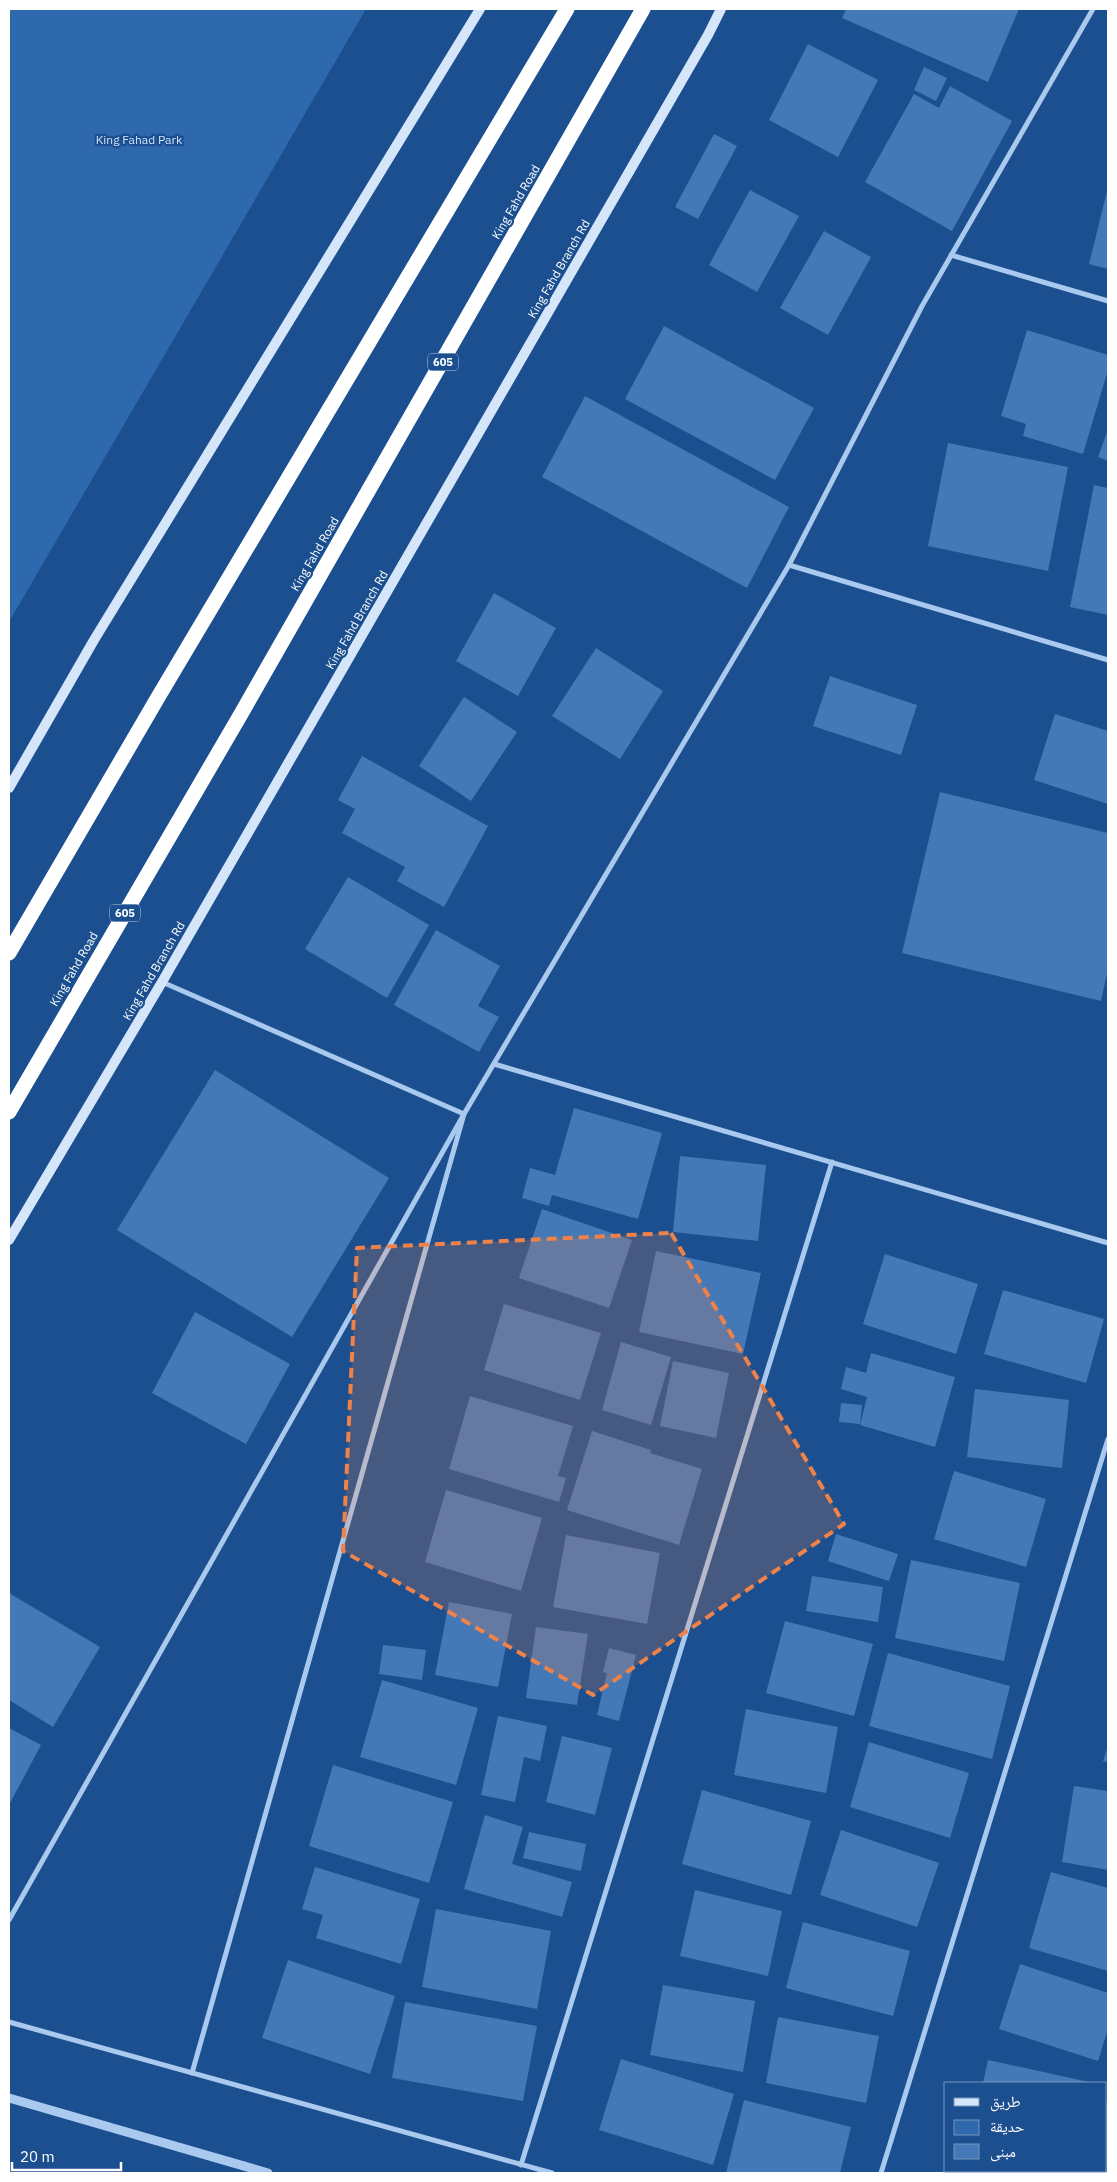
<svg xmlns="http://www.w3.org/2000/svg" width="1117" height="2182" viewBox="0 0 1117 2182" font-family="'IBM Plex Sans','Noto Naskh Arabic',sans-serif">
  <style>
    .green { fill: #2e69ad }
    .building { fill: #4478b7 }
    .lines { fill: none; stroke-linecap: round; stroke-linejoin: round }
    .minor { stroke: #a9c9ee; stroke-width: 5 }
    .tertiary { stroke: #a9c9ee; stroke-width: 9 }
    .secondary { stroke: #d6e6fa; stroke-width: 10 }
    .motorway { stroke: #fff; stroke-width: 15 }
    .marked { fill: #ee8249; fill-opacity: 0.2; stroke: #ee8249; stroke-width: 4; stroke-dasharray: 10 6; stroke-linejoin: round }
    .labels { text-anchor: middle; stroke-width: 4.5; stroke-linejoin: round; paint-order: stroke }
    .shield { fill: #1b4f8f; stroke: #bbcadd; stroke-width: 1 }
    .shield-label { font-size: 11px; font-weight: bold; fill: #fff }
    .park-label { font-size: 12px; fill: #cfe3fa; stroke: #1b4f8f }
    .street-label { font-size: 12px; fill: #fff; stroke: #1b4f8f }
  </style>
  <rect width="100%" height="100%" fill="#1b4f8f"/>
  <polygon class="green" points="9,9 366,9 9,622"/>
  <g class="building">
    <polygon points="846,9 1019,9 988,82 842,18"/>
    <polygon points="808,44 878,80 838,157 769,120"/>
    <polygon points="924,67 947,78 936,101 914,90"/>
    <polygon points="950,86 1012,121 952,231 865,182 914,94 939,108"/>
    <polygon points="714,134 737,146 698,219 675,207"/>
    <polygon points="1108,187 1108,269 1089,264"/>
    <polygon points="750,190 799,216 757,292 709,265"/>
    <polygon points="824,231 871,257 828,335 780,308"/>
    <polygon points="664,326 814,408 775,480 625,399"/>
    <polygon points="1027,330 1108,355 1108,370 1083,454 1023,436 1026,424 1001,416"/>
    <polygon points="585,396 789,507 747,588 542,477"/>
    <polygon points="1108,429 1108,461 1098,457"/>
    <polygon points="948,443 1068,467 1048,571 928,546"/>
    <polygon points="1094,485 1108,488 1108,615 1070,607"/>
    <polygon points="494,593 556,628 518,696 456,661"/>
    <polygon points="596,648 663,691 620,759 552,716"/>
    <polygon points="830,676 917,705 901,755 813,726"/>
    <polygon points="464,697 517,732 471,801 419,766"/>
    <polygon points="1055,714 1108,731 1108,804 1034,780"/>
    <polygon points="362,756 488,826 444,907 397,881 405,867 342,833 355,809 338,800"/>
    <polygon points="940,792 1108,833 1108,969 1101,1001 902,953"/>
    <polygon points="348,877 429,925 387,998 305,949"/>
    <polygon points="436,930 500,966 478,1006 499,1017 479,1052 394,1005"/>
    <polygon points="215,1070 389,1178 292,1337 117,1230"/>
    <polygon points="574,1108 662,1133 638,1219 552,1195 549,1206 522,1198 530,1168 555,1175"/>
    <polygon points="680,1156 766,1165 758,1241 673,1232"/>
    <polygon points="542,1209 632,1240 609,1308 519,1278"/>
    <polygon points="656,1251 761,1273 743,1354 639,1332"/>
    <polygon points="885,1254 978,1284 956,1354 863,1324"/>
    <polygon points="1003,1290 1104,1319 1086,1383 984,1354"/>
    <polygon points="504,1304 601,1333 580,1400 484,1370"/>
    <polygon points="195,1312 290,1364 246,1444 152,1393"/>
    <polygon points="621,1342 671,1357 651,1425 602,1410"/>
    <polygon points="871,1353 955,1377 935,1447 860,1425 867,1397 841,1389 846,1367 866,1373"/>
    <polygon points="673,1361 729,1373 716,1438 660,1426"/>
    <polygon points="975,1389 1069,1400 1062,1468 967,1457"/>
    <polygon points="470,1396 573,1426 558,1476 566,1478 559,1502 449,1469"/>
    <polygon points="841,1403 862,1405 860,1424 839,1422"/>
    <polygon points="592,1431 651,1450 650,1453 702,1469 679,1545 567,1510"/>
    <polygon points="954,1471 1046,1499 1026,1567 934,1539"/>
    <polygon points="446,1490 542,1518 521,1591 425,1562"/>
    <polygon points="836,1534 898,1554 889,1581 828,1561"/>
    <polygon points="566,1535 660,1553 647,1624 553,1607"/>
    <polygon points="911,1560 1020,1583 1004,1661 895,1638"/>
    <polygon points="812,1576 883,1587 878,1622 806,1611"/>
    <polygon points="9,1593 100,1647 53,1727 9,1700"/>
    <polygon points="449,1602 512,1614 498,1687 435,1675"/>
    <polygon points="785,1621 873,1644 854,1716 766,1693"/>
    <polygon points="536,1627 588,1634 577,1705 526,1698"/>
    <polygon points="383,1645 426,1650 422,1680 379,1674"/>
    <polygon points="609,1648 636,1655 619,1721 597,1715 607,1673 603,1672"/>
    <polygon points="888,1653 1010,1686 992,1759 869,1726"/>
    <polygon points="382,1680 478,1708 456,1785 360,1757"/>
    <polygon points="746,1709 838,1727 826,1793 734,1775"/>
    <polygon points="498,1716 547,1726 540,1761 524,1757 515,1802 481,1795"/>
    <polygon points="9,1728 41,1745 9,1805"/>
    <polygon points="562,1736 612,1748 595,1815 546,1802"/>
    <polygon points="869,1742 969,1773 950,1838 850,1807"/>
    <polygon points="1108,1746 1108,1762 1103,1761"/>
    <polygon points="333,1765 453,1802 429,1883 309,1846"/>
    <polygon points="1074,1786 1108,1791 1108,1870 1062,1862"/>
    <polygon points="702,1790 811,1821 791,1895 682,1864"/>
    <polygon points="485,1815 523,1827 512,1864 572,1882 562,1917 464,1889"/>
    <polygon points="841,1830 939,1863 917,1927 820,1895"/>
    <polygon points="529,1832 586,1844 581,1871 523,1858"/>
    <polygon points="315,1867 420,1899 401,1964 316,1938 323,1915 302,1909"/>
    <polygon points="1051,1872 1108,1888 1108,1971 1029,1948"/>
    <polygon points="695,1890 782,1911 768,1976 680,1956"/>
    <polygon points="436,1909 551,1931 537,2009 422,1987"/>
    <polygon points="803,1922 910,1951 893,2016 786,1988"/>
    <polygon points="288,1960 395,1996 370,2074 262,2038"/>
    <polygon points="1020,1964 1108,1993 1108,2029 1098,2061 999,2029"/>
    <polygon points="663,1985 755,2001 743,2072 650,2055"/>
    <polygon points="405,2002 537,2026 523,2101 392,2078"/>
    <polygon points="778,2017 879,2036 866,2103 766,2083"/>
    <polygon points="621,2059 734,2094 713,2165 599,2130"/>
    <polygon points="988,2060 1089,2082 1088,2083 983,2083"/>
    <polygon points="1108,2096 1108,2172 1106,2172 1106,2103"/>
    <polygon points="744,2100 851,2127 840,2173 726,2173"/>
    <polygon points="950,2171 1037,2171 1044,2173 949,2173"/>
  </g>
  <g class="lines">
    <g class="minor">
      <polyline points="951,255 1108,301"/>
      <polyline points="789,565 1108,660"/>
      <polyline points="162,982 464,1114 192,2073"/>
      <polyline points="494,1064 1108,1243"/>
      <polyline points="9,1920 464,1114 789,565 922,306 1093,9"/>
      <polyline points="9,2022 552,2173"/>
      <polyline points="521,2165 832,1162"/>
      <polyline points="881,2173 1108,1439"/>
    </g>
    <polyline class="tertiary" points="9,2098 268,2173"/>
    <g class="secondary">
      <polyline points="9,788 94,640 480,9"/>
      <polyline points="9,1240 162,982 708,35 721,9"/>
    </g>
    <g class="motorway">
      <polyline points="9,953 157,699 567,9"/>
      <polyline points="9,1112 241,714 643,9"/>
    </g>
  </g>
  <path class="marked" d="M671,1233L844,1524L593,1695L343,1551L357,1248Z"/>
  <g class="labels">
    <g class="shield">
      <rect x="428" y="353.5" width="30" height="17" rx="4"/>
      <rect x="110" y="904.5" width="30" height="17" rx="4"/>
    </g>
    <g class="shield-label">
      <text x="443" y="366">605</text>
      <text x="125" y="917">605</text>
    </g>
    <g class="park-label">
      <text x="139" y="144">King Fahad Park</text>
    </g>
    <g class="street-label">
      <text transform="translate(516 202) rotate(-60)" y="4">King Fahd Road</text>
      <text transform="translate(559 269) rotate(-60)" y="4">King Fahd Branch Rd</text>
      <text transform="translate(315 554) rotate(-60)" y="4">King Fahd Road</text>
      <text transform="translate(357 620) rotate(-60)" y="4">King Fahd Branch Rd</text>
      <text transform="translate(74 969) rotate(-60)" y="4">King Fahd Road</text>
      <text transform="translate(154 971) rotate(-60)" y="4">King Fahd Branch Rd</text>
    </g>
  </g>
  <rect width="1117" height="2182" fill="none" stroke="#ffffff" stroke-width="20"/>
  <rect x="944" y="2082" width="162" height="90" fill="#1b4f8f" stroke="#7695bc"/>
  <rect x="954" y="2098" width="25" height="8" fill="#d6e6fa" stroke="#7695bc"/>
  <text x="990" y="2107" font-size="15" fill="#ffffff">طريق</text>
  <rect x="954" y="2120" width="25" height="15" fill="#2e69ad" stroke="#7695bc"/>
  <text x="990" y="2132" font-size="15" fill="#ffffff">حديقة</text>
  <rect x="954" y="2144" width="25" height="15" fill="#4478b7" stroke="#7695bc"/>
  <text x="990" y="2157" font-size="15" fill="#ffffff">مبنى</text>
  <path d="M12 2162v8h109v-8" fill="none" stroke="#ffffff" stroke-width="2.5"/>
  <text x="20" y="2162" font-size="15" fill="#ffffff" stroke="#1b4f8f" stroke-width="4" paint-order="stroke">20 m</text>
</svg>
